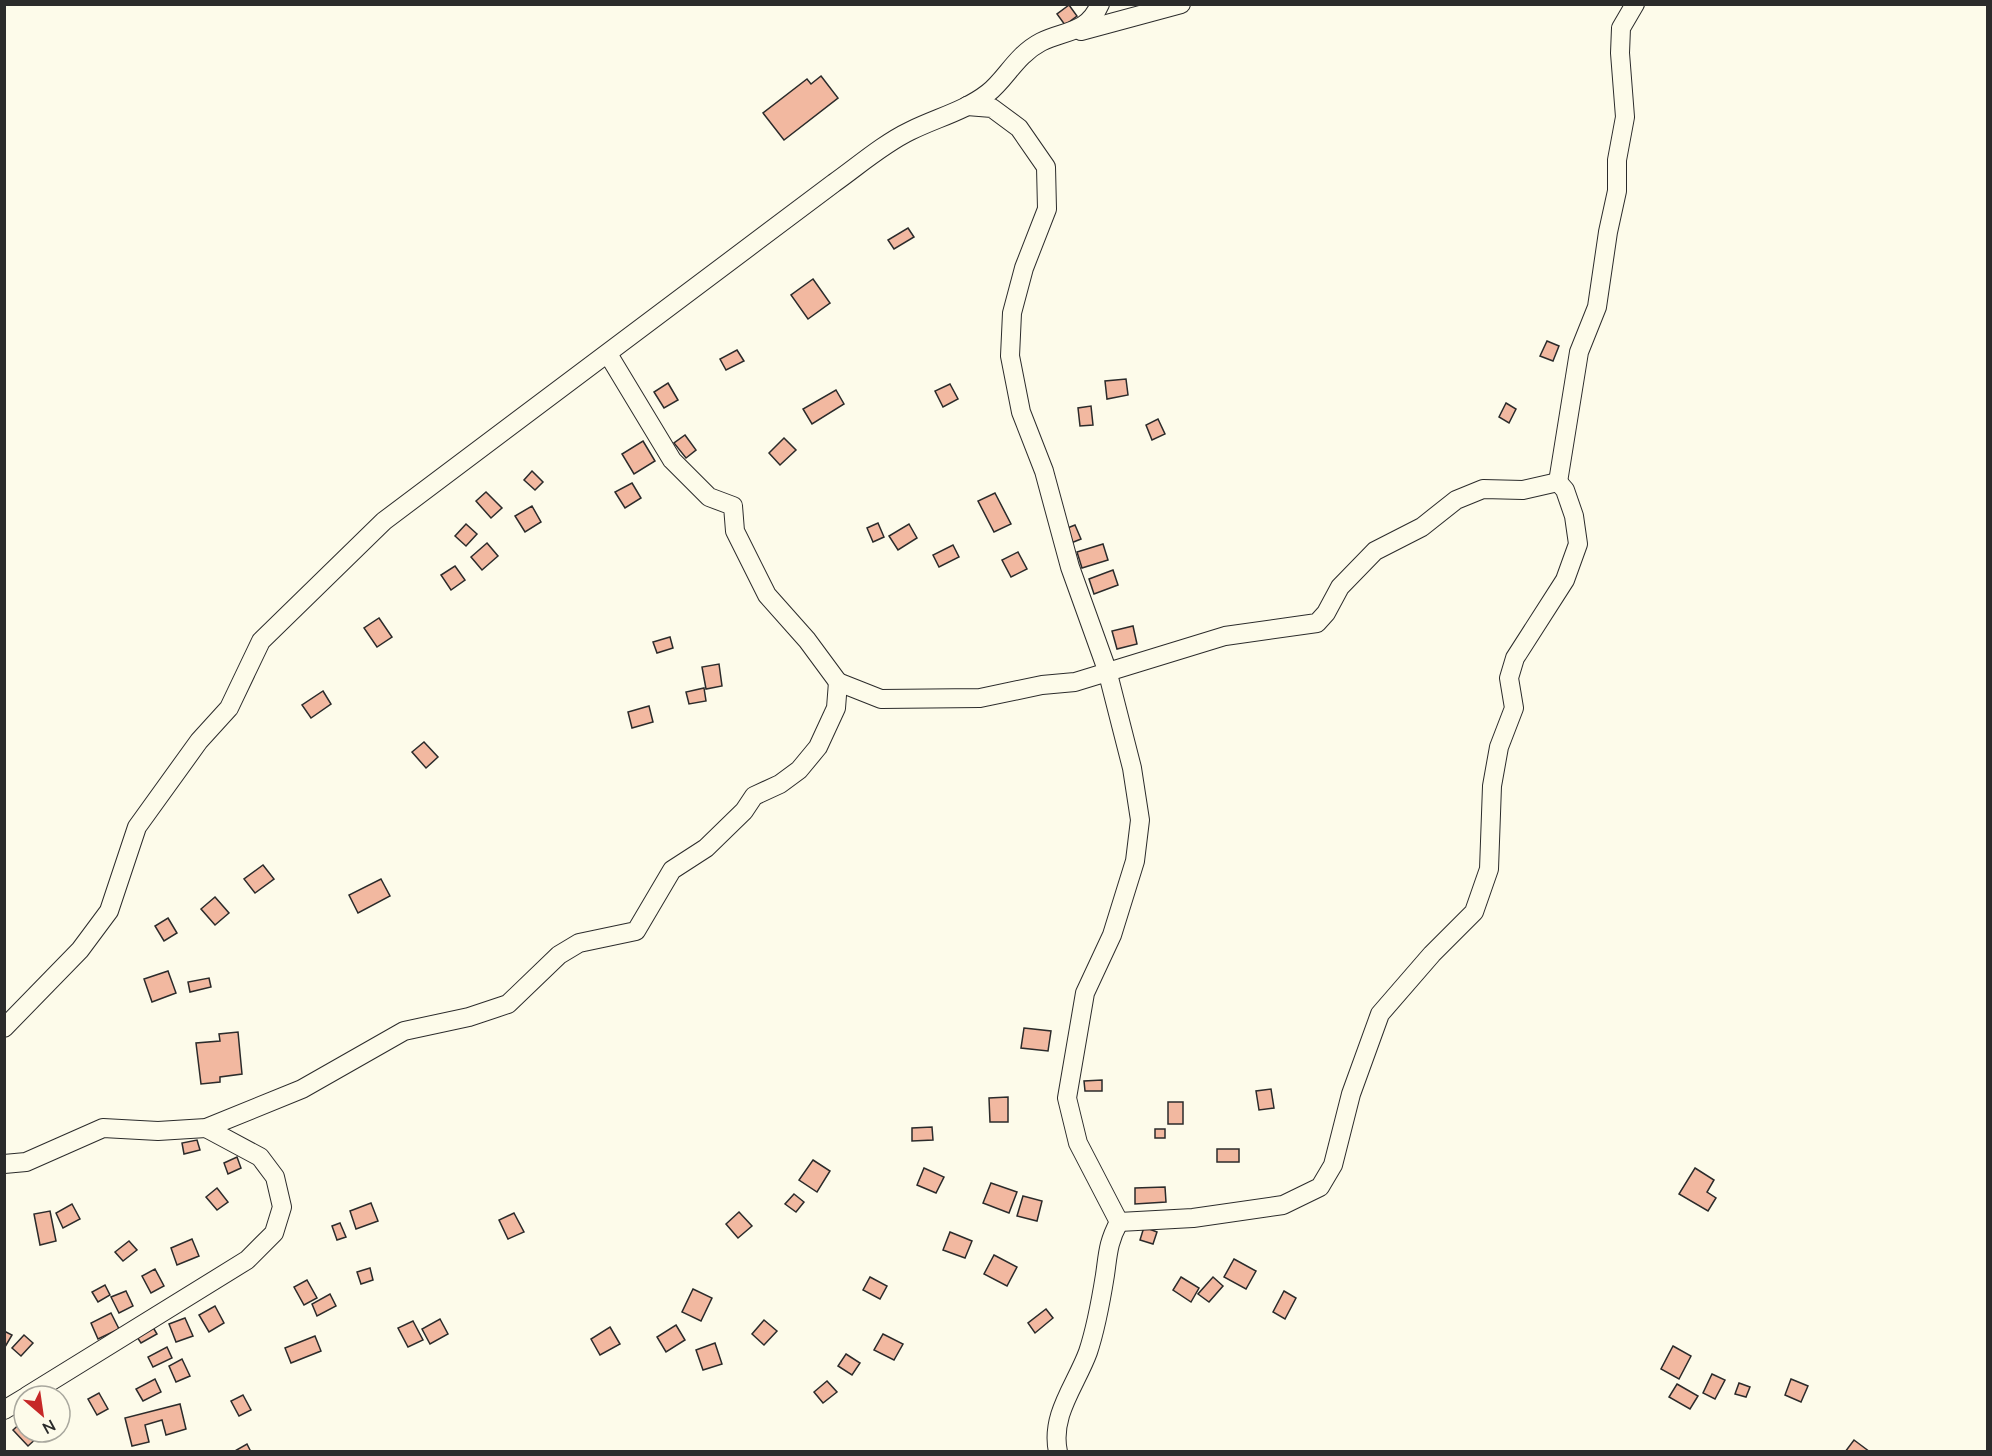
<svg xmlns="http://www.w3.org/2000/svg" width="1992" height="1456" viewBox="0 0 1992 1456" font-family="'Nunito Sans',sans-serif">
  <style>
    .building { fill: #f2b8a0; stroke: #2b2b2b; stroke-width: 1.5 }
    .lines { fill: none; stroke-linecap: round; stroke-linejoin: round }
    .minor-casing { stroke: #2b2b2b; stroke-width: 20 }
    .minor { stroke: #fdfbea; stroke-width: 18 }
  </style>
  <rect width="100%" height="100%" fill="#fdfbea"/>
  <g class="building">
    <polygon points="1069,5 1077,16 1065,25 1057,14"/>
    <polygon points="821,76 838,98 784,140 763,113 807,79 811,84"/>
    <polygon points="908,228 914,237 894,249 888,240"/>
    <polygon points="813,279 830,303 808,319 791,295"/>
    <polygon points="1547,341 1559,346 1553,361 1540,356"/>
    <polygon points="737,350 744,361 726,370 720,359"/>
    <polygon points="1126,379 1128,395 1107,399 1105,381"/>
    <polygon points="668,383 678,400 664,408 654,392"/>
    <polygon points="950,384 958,399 943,407 935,391"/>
    <polygon points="836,390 844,404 812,424 803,409"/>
    <polygon points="1506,403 1516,409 1509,423 1499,417"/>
    <polygon points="1091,406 1093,425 1080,426 1078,408"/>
    <polygon points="1158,419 1165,434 1152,440 1146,425"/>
    <polygon points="685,435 696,450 686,458 674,443"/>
    <polygon points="784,438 796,450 780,465 769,453"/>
    <polygon points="643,441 655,461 634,474 622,454"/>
    <polygon points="532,471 543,482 535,490 524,480"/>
    <polygon points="632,483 641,498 625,508 615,492"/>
    <polygon points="486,492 502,508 491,518 476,501"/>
    <polygon points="995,493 1011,524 994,532 978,501"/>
    <polygon points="532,506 541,522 525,532 515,516"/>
    <polygon points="878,523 884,537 873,542 867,528"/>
    <polygon points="466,524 477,534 466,546 455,536"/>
    <polygon points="909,524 917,538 898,550 889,536"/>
    <polygon points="1075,525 1081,539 1071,543 1065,529"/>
    <polygon points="487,543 498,556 482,570 471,557"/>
    <polygon points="1103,544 1108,560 1082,568 1077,552"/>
    <polygon points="953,545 959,557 939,567 933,555"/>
    <polygon points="1018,552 1027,569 1011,577 1002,560"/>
    <polygon points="455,566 465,580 451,590 441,575"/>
    <polygon points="1113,570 1118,585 1094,594 1089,579"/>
    <polygon points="379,618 392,637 377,647 364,628"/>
    <polygon points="1133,626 1137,644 1117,649 1112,631"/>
    <polygon points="670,637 673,648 657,653 653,642"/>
    <polygon points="719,664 722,686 706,689 702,667"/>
    <polygon points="704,688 706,701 689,704 686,692"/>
    <polygon points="323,691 331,704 311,718 302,705"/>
    <polygon points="649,706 653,722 632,728 628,712"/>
    <polygon points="424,742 438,757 426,768 412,752"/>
    <polygon points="263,865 274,879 255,893 244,879"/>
    <polygon points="381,879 390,896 358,913 349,895"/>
    <polygon points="215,897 229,913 215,925 201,909"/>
    <polygon points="168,918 177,933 164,941 155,926"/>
    <polygon points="168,971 176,993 152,1002 144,979"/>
    <polygon points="209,978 211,987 190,992 188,982"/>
    <polygon points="1024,1028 1051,1031 1048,1051 1021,1048"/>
    <polygon points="238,1032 242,1074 220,1077 220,1082 201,1084 196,1043 220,1041 219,1034"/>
    <polygon points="1102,1080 1102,1091 1085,1091 1084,1081"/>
    <polygon points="1271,1089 1274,1108 1259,1110 1256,1091"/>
    <polygon points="1008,1097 1008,1122 990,1122 989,1098"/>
    <rect x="1168" y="1102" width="15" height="22"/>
    <polygon points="932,1127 933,1140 912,1141 912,1128"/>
    <rect x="1155" y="1129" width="10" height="9"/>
    <polygon points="197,1140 200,1150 184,1154 182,1143"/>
    <rect x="1217" y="1149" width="22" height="13"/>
    <polygon points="237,1157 241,1168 228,1174 224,1163"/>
    <polygon points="813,1160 830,1171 817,1192 799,1180"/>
    <polygon points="924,1168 944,1177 936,1193 917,1185"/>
    <polygon points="1695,1168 1714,1180 1707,1192 1716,1198 1708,1211 1679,1194"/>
    <polygon points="991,1183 1017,1192 1009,1213 983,1203"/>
    <polygon points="1165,1187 1166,1202 1135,1204 1135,1188"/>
    <polygon points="217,1188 228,1202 217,1210 206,1197"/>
    <polygon points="794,1194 804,1202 796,1212 785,1204"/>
    <polygon points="1023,1196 1042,1201 1037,1221 1017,1216"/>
    <polygon points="371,1203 378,1221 356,1229 350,1211"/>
    <polygon points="72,1204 80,1219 63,1228 56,1213"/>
    <polygon points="50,1211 56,1241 40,1245 34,1214"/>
    <polygon points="739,1212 752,1226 738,1238 726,1224"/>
    <polygon points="514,1213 524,1232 508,1239 499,1220"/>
    <polygon points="340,1223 346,1237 337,1240 332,1226"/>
    <polygon points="1144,1227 1157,1232 1153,1244 1140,1240"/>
    <polygon points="950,1232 972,1241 965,1258 943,1250"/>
    <polygon points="192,1239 199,1256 177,1265 171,1248"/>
    <polygon points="129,1241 137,1250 123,1261 115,1252"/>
    <polygon points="994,1255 1017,1267 1007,1286 984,1274"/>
    <polygon points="1234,1259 1256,1271 1246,1289 1224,1277"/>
    <polygon points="370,1268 373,1280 361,1284 357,1272"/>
    <polygon points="155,1269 164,1286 151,1293 142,1276"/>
    <polygon points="870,1277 887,1286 880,1299 863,1290"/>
    <polygon points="1181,1277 1199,1288 1191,1302 1173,1290"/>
    <polygon points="1213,1277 1223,1286 1209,1302 1198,1294"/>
    <polygon points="307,1280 317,1298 304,1305 294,1287"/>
    <polygon points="105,1285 110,1295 98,1302 92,1292"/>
    <polygon points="693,1289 712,1298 701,1321 682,1312"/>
    <polygon points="126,1291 133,1306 119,1313 111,1297"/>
    <polygon points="1284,1291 1296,1298 1285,1319 1273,1312"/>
    <polygon points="330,1294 336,1306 317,1316 312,1304"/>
    <polygon points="215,1306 224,1323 209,1332 199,1315"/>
    <polygon points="1046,1309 1053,1318 1035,1333 1028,1323"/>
    <polygon points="111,1313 119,1329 98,1339 91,1323"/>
    <polygon points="185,1318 193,1336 176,1342 169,1324"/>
    <polygon points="440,1319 448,1334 430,1344 422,1329"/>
    <polygon points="764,1320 777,1331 764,1345 752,1334"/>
    <polygon points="413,1321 423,1340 408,1347 398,1328"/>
    <polygon points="151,1324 157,1334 141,1343 135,1334"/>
    <polygon points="676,1325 685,1340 666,1352 657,1337"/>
    <polygon points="610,1327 620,1344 600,1355 591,1339"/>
    <polygon points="4,1331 12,1335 5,1347 4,1347"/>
    <polygon points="883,1334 903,1344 894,1360 874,1350"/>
    <polygon points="24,1335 33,1343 21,1356 12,1348"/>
    <polygon points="315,1336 321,1351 291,1363 285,1348"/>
    <polygon points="715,1343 722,1364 703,1370 696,1350"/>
    <polygon points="1673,1346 1691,1356 1679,1379 1661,1369"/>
    <polygon points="167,1347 172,1358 153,1367 148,1357"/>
    <polygon points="846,1354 860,1363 852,1375 838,1366"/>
    <polygon points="182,1359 190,1376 176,1382 169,1366"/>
    <polygon points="1712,1374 1725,1380 1715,1399 1703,1393"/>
    <polygon points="155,1379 161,1392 143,1401 136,1389"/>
    <polygon points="1791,1379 1808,1386 1801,1402 1785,1395"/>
    <polygon points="827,1381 837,1392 823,1403 814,1392"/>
    <polygon points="1739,1383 1750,1387 1746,1397 1735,1394"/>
    <polygon points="1677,1384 1698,1396 1690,1409 1669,1397"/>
    <polygon points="99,1393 108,1409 97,1415 88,1399"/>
    <polygon points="243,1395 251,1410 239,1416 231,1401"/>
    <polygon points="180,1404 186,1429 166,1435 162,1420 145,1425 149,1442 132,1446 125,1418"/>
    <polygon points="24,1420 24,1432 37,1432 40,1435 28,1446 13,1430"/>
    <polygon points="1854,1440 1870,1452 1845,1452"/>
    <polygon points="247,1444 251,1452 233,1452"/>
  </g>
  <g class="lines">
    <defs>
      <g id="minor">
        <polyline points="1081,31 1181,4"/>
        <polyline points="967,106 992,108 1019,128 1046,167 1047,209 1024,268 1012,313 1010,356 1021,412 1044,471 1070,567 1107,670 1132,768 1140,820 1135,861 1112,935 1085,993 1067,1098 1078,1143 1119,1222"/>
        <polyline points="608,354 672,460 709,497 733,506 735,531 767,595 807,640 838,682"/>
        <polyline points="1558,482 1579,352 1597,307 1608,232 1617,191 1617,160 1625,117 1620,53 1621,28 1635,4"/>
        <path d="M4,1028L80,950L109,911L137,827L199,741L229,708L261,641L384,521L834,183C858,166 883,144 910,131C936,118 965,111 988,93C1006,79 1016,55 1041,42C1065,30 1087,34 1100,4"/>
        <polyline points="4,1164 26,1162 103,1128 158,1131 206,1128 302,1089 404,1031 469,1017 508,1004 559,955 579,943 636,931 672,870 706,848 744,811 754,796 780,784 799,770 818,747 836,708 838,682 881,699 980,698 1042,685 1075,682 1225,636 1317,623 1326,613 1340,587 1375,551 1422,527 1456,500 1483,489 1523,490 1558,482"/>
        <polyline points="1119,1222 1193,1218 1283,1205 1320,1187 1333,1165 1351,1094 1380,1014 1432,954 1474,912 1489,869 1492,786 1499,747 1514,708 1509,678 1515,658 1565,580 1578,544 1574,516 1565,490 1558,482"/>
        <polyline points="27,1396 247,1260 274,1233 282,1207 275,1177 260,1157 206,1128"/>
        <polyline points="4,1410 24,1398"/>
        <path d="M1058,1452C1050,1415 1076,1385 1088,1352C1096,1328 1101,1300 1105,1275C1108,1254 1108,1242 1119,1222"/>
      </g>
    </defs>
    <use href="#minor" class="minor-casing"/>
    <use href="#minor" class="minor"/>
  </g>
  <rect width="1992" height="1456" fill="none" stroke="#2b2b2b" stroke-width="12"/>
  <g transform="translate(42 1414) rotate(151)"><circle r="28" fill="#fdfbea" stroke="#a9a89e" stroke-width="1.5"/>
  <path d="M0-4.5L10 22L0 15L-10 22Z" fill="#c62828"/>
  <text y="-9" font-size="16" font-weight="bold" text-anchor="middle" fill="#2b2b2b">N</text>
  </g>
</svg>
